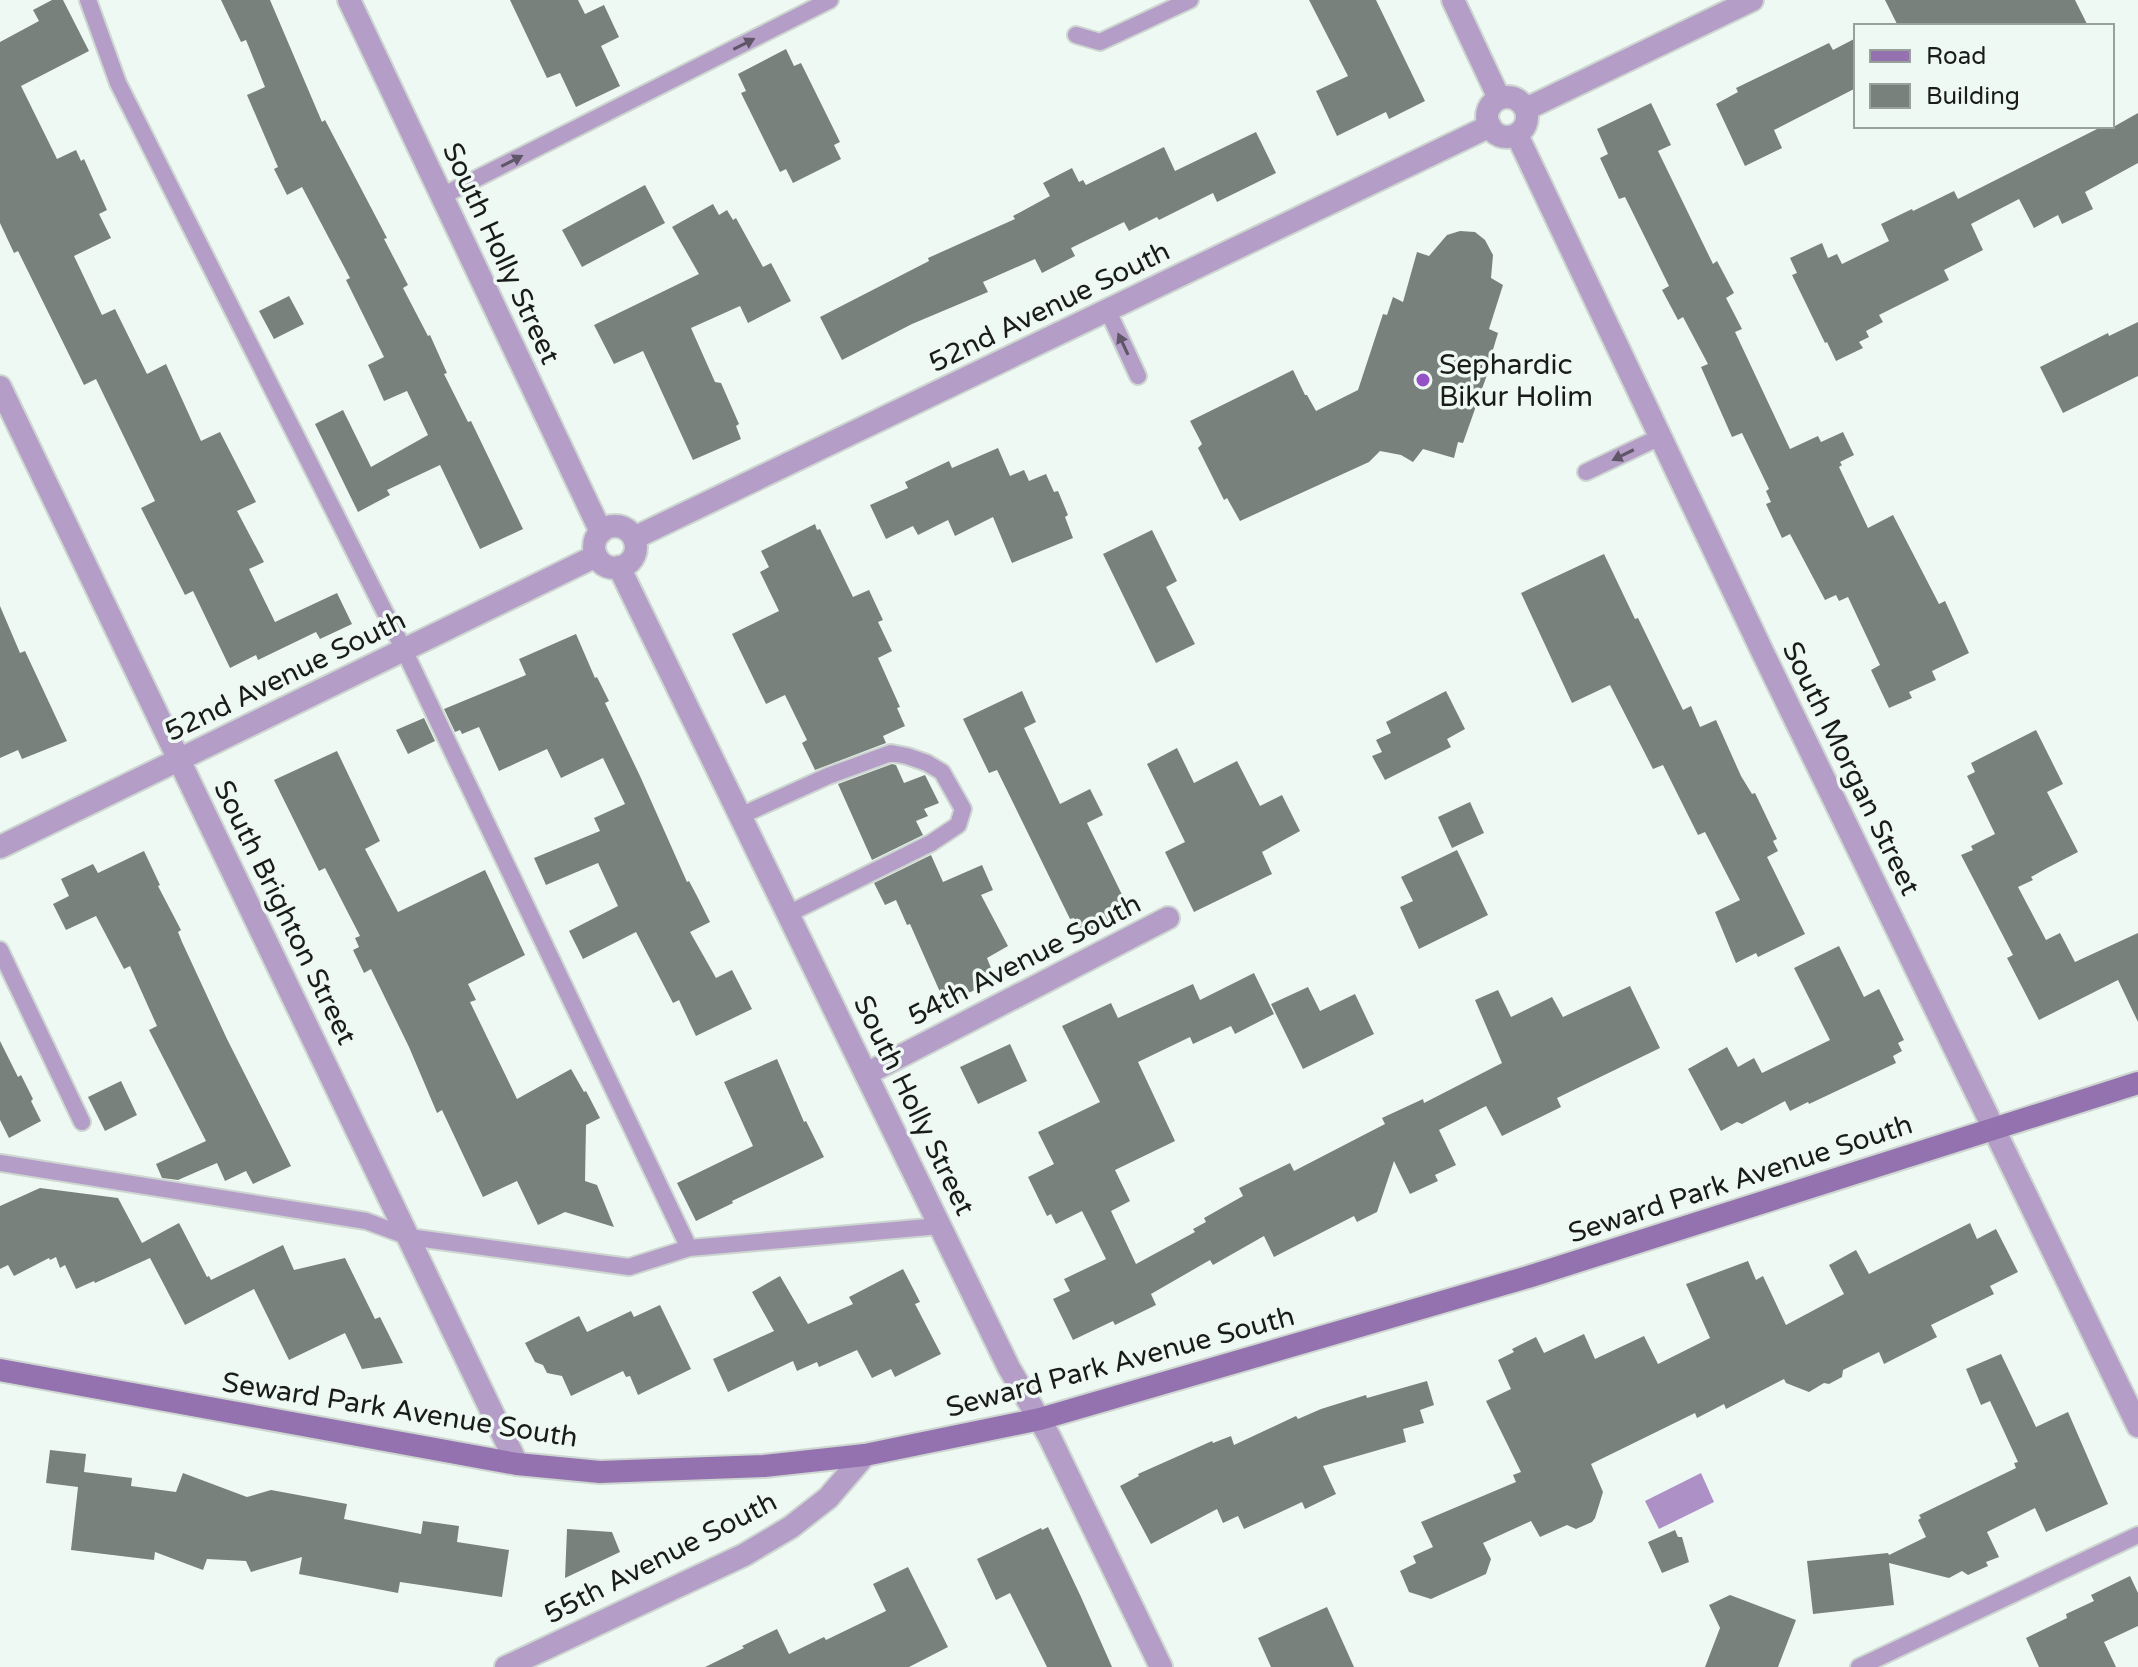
<svg xmlns="http://www.w3.org/2000/svg" width="2138" height="1667" viewBox="0 0 2138 1667" font-family="'Varela Round',sans-serif">
  <style>
    .water { fill: #ac90c6 }
    .building { fill: #79817c }
    .lines { fill: none; stroke-linecap: round; stroke-linejoin: round }
    .service-casing { stroke: #cdd6d0; stroke-width: 20 }
    .minor-casing { stroke: #cdd6d0; stroke-width: 26 }
    .secondary-casing { stroke: #cdd6d0; stroke-width: 26 }
    .service { stroke: #b49ec8; stroke-width: 16 }
    .minor { stroke: #b49ec8; stroke-width: 22 }
    .secondary { stroke: #9372af; stroke-width: 22 }
    .oneway { fill: #5f5668 }
    .poi-dot { fill: #9551c6; stroke: #eff9f3; stroke-width: 3 }
    .labels { text-anchor: middle; stroke-width: 7; stroke-linejoin: round; paint-order: stroke }
    .street-label { font-size: 28px; fill: #191c1a; stroke: #eff9f3 }
    .poi-label { font-size: 28px; fill: #191c1a; stroke: #eff9f3; text-anchor: start }
  </style>
  <rect width="100%" height="100%" fill="#eff9f3"/>
  <polygon class="water" points="1701,1473 1714,1502 1659,1529 1645,1501"/>
  <g class="building">
    <polygon points="52,0 63,0 89,51 21,86 57,159 76,150 81,161 84,159 107,210 99,214 111,238 74,256 102,315 115,309 147,374 166,364 201,441 220,432 256,502 237,511 264,562 249,569 275,622 337,593 352,624 320,639 316,632 258,660 256,655 230,668 193,591 185,595 141,508 155,501 96,379 84,385 18,251 14,253 0,223 0,42 39,21 33,10"/>
    <polygon points="221,0 270,0 322,122 325,120 387,238 384,239 408,285 403,288 428,336 430,335 447,373 444,374 468,422 471,421 523,529 480,549 440,465 387,490 390,495 358,512 315,424 343,410 371,467 428,435 407,391 384,401 368,365 384,357 346,280 350,278 302,187 287,195 274,169 278,167 247,95 265,87 246,40 241,42"/>
    <polygon points="510,0 578,0 585,14 604,5 619,37 601,46 620,86 576,107 560,73 547,78"/>
    <polygon points="1309,0 1376,0 1425,101 1389,119 1386,112 1337,136 1316,91 1348,76"/>
    <polygon points="1885,0 2075,0 2088,26 1898,26"/>
    <polygon points="1856,38 1856,88 1774,130 1782,148 1745,166 1716,104 1738,92 1736,88 1829,43 1833,50"/>
    <polygon points="786,49 794,66 801,63 840,142 834,145 841,159 793,183 786,169 780,172 741,93 746,91 738,74"/>
    <polygon points="1651,103 1671,145 1658,151 1713,264 1717,261 1734,293 1726,298 1742,329 1735,332 1790,449 1818,436 1821,442 1843,432 1854,455 1840,462 1842,465 1839,467 1868,528 1893,515 1939,604 1945,601 1969,653 1932,671 1936,680 1909,692 1912,698 1889,708 1871,670 1880,665 1848,597 1839,601 1836,595 1825,600 1790,534 1782,538 1766,504 1771,502 1766,491 1769,489 1742,433 1732,437 1701,367 1708,364 1683,317 1678,320 1662,290 1669,286 1625,197 1619,199 1600,158 1608,154 1597,129"/>
    <polygon points="2138,113 2138,163 2085,192 2093,209 2062,224 2058,215 2034,228 2019,199 1971,224 1983,250 1944,270 1949,280 1879,315 1883,322 1866,331 1869,337 1859,342 1863,348 1836,361 1827,342 1825,343 1792,275 1797,273 1790,258 1822,243 1828,258 1837,254 1842,264 1889,241 1881,224 1912,209 1913,211 1954,191 1958,199 2103,126 2115,126"/>
    <polygon points="1256,132 1276,173 1217,202 1213,193 1159,220 1157,217 1129,231 1124,222 1071,248 1075,256 1042,273 1035,259 983,282 988,292 912,324 842,360 820,317 929,261 928,258 1015,219 1013,216 1050,196 1043,183 1072,168 1079,182 1083,180 1086,185 1164,147 1175,171"/>
    <polygon points="645,185 665,223 582,267 562,230"/>
    <polygon points="713,204 719,215 727,210 733,220 736,218 763,267 771,263 791,301 748,323 740,306 691,328 715,382 721,383 739,424 736,426 741,439 693,460 643,351 614,364 594,325 699,274 672,227"/>
    <polygon points="1460,231 1475,232 1485,240 1493,255 1491,278 1503,285 1489,329 1498,333 1492,353 1494,355 1463,443 1458,442 1454,458 1423,449 1413,462 1401,455 1380,451 1369,462 1240,521 1227,498 1224,500 1198,448 1202,444 1190,421 1293,370 1305,395 1307,395 1316,411 1358,390 1383,314 1387,315 1393,297 1403,302 1417,252 1429,256 1447,235"/>
    <polygon points="289,296 304,324 274,339 259,311"/>
    <polygon points="2138,322 2138,376 2063,413 2040,367 2108,333 2109,336"/>
    <polygon points="998,448 1010,476 1024,470 1029,481 1046,474 1054,492 1058,491 1068,515 1065,517 1073,538 1012,563 993,517 955,536 948,520 918,535 913,526 886,539 870,505 908,488 905,482 949,461 952,468"/>
    <polygon points="815,524 817,530 820,529 853,597 869,590 883,620 878,622 892,651 878,658 900,707 897,708 905,726 883,736 886,743 815,770 802,743 807,740 785,695 766,704 732,634 779,611 760,572 769,567 761,551"/>
    <polygon points="1152,530 1177,581 1166,587 1195,644 1156,663 1103,554"/>
    <polygon points="1604,554 1635,619 1638,618 1683,710 1691,706 1700,727 1716,720 1741,776 1752,794 1755,793 1777,839 1773,841 1778,851 1767,857 1805,934 1758,957 1756,953 1736,963 1715,912 1740,900 1705,832 1698,835 1663,765 1653,769 1610,685 1572,703 1521,593"/>
    <polygon points="0,606 20,653 25,651 67,741 22,759 18,750 0,758"/>
    <polygon points="576,634 595,678 597,677 609,701 605,703 640,776 687,882 689,881 697,896 710,922 690,932 716,978 732,970 752,1009 696,1036 679,1000 673,1003 636,932 583,959 569,931 618,906 598,863 546,885 534,858 600,831 594,818 625,804 603,758 561,778 547,749 499,771 479,727 462,734 460,730 455,732 444,709 526,675 519,659"/>
    <polygon points="1022,691 1036,722 1024,728 1060,804 1090,789 1103,815 1087,823 1130,911 1082,934 1074,918 1070,919 997,770 989,773 963,719"/>
    <polygon points="1446,691 1465,729 1447,739 1451,747 1385,780 1372,756 1382,752 1376,740 1391,733 1386,722"/>
    <polygon points="424,718 435,741 408,754 396,730"/>
    <polygon points="2036,730 2063,784 2047,792 2078,852 2047,868 2031,877 2033,880 2018,887 2046,940 2060,933 2075,962 2138,933 2138,1022 2118,980 2039,1020 2007,958 2013,955 1961,855 1973,850 1971,846 1995,834 1967,776 1975,772 1971,763"/>
    <polygon points="1177,748 1194,783 1237,761 1260,806 1282,795 1300,831 1262,852 1272,874 1194,912 1165,852 1185,842 1147,764"/>
    <polygon points="337,751 380,841 365,849 398,912 485,870 525,955 468,984 476,1000 470,1002 517,1099 571,1069 584,1092 586,1091 600,1118 586,1125 585,1181 597,1185 614,1227 565,1212 538,1225 517,1181 483,1197 442,1110 437,1113 409,1047 371,969 364,973 353,950 359,947 355,938 360,936 325,868 319,871 274,780"/>
    <polygon points="892,764 896,765 904,783 925,775 939,803 924,809 928,816 916,821 923,835 872,860 838,784"/>
    <polygon points="1470,802 1484,833 1452,848 1438,817"/>
    <polygon points="1457,850 1488,915 1419,949 1400,907 1413,901 1401,877"/>
    <polygon points="144,851 160,885 158,886 181,930 178,932 182,942 227,1039 291,1166 253,1184 246,1171 225,1181 217,1163 178,1180 162,1178 156,1164 206,1141 149,1030 157,1026 130,966 124,969 96,916 66,930 53,904 69,896 61,879 93,864 98,873"/>
    <polygon points="931,855 943,882 982,865 993,890 981,895 1008,946 987,958 993,973 985,976 989,984 947,1002 943,990 940,992 910,924 907,925 896,900 885,905 874,883"/>
    <polygon points="1839,946 1864,997 1879,989 1904,1040 1898,1043 1902,1051 1893,1056 1896,1063 1809,1104 1808,1102 1790,1111 1785,1101 1742,1124 1737,1122 1721,1131 1688,1069 1727,1047 1738,1067 1754,1058 1762,1073 1830,1040 1794,968"/>
    <polygon points="1254,973 1274,1014 1235,1034 1231,1026 1193,1044 1190,1037 1138,1062 1175,1141 1115,1170 1130,1201 1111,1211 1136,1264 1195,1232 1193,1229 1206,1222 1204,1218 1243,1196 1239,1188 1290,1163 1294,1171 1385,1124 1382,1118 1423,1099 1424,1103 1502,1063 1475,1000 1498,990 1511,1017 1552,997 1563,1017 1630,986 1660,1048 1557,1098 1561,1107 1502,1136 1486,1106 1439,1130 1456,1165 1435,1175 1438,1181 1410,1194 1394,1161 1377,1212 1357,1222 1354,1216 1274,1257 1264,1236 1213,1265 1210,1260 1151,1294 1156,1305 1115,1325 1113,1321 1073,1340 1053,1299 1070,1291 1064,1279 1106,1259 1082,1211 1056,1224 1051,1214 1047,1216 1028,1177 1054,1164 1038,1132 1100,1102 1062,1026 1111,1003 1118,1018 1193,984 1200,1000"/>
    <polygon points="1308,987 1320,1011 1355,994 1374,1034 1303,1069 1271,1004"/>
    <polygon points="0,1041 18,1077 21,1075 33,1099 31,1101 41,1121 9,1138 0,1120"/>
    <polygon points="1010,1044 1027,1081 978,1104 960,1067"/>
    <polygon points="777,1059 804,1122 806,1121 824,1157 732,1201 733,1203 696,1221 677,1183 753,1146 724,1082"/>
    <polygon points="121,1081 137,1115 105,1131 88,1097"/>
    <polygon points="40,1188 118,1198 142,1243 179,1223 207,1277 209,1276 211,1280 283,1245 294,1270 345,1258 375,1319 380,1317 403,1363 362,1369 345,1333 289,1360 254,1289 185,1325 150,1258 95,1283 94,1281 76,1289 65,1265 60,1268 56,1257 50,1260 49,1258 14,1276 8,1265 0,1269 0,1206"/>
    <polygon points="1970,1223 1977,1239 1996,1229 2018,1272 1990,1286 1994,1294 1931,1325 1937,1337 1884,1364 1879,1352 1843,1370 1842,1377 1829,1384 1824,1383 1809,1392 1786,1383 1784,1379 1726,1409 1724,1404 1697,1418 1695,1413 1591,1464 1603,1492 1595,1518 1592,1522 1576,1529 1567,1525 1540,1537 1531,1521 1483,1543 1491,1559 1486,1574 1431,1599 1409,1592 1400,1571 1416,1563 1413,1556 1433,1547 1421,1522 1516,1482 1513,1475 1521,1472 1486,1401 1511,1389 1498,1360 1514,1352 1512,1349 1536,1337 1544,1353 1584,1334 1595,1359 1644,1336 1658,1364 1710,1338 1686,1284 1748,1261 1756,1280 1763,1276 1786,1325 1844,1294 1829,1265 1856,1250 1869,1274"/>
    <polygon points="903,1269 920,1302 915,1304 941,1354 895,1377 891,1369 872,1378 857,1350 819,1367 817,1362 797,1371 793,1361 728,1392 713,1359 774,1331 752,1292 780,1276 808,1324 853,1304 849,1297"/>
    <polygon points="660,1305 691,1369 638,1395 630,1376 626,1377 623,1371 571,1396 562,1376 547,1373 543,1365 535,1362 525,1343 579,1316 587,1332 631,1311 634,1317"/>
    <polygon points="2001,1354 2036,1427 2068,1412 2108,1504 2046,1532 2035,1508 1987,1532 1999,1557 1986,1562 1988,1566 1968,1575 1962,1571 1949,1578 1889,1563 1894,1605 1813,1614 1807,1561 1888,1553 1889,1555 1926,1537 1918,1520 1921,1518 1919,1515 2016,1468 2014,1463 2018,1462 1990,1401 1981,1405 1966,1369"/>
    <polygon points="1427,1381 1434,1405 1420,1410 1424,1423 1403,1429 1406,1442 1323,1466 1336,1494 1305,1509 1302,1502 1244,1529 1238,1516 1223,1523 1217,1509 1151,1544 1120,1486 1139,1476 1138,1474 1212,1441 1213,1443 1231,1436 1234,1445 1296,1416 1298,1419 1321,1409 1366,1395 1367,1398"/>
    <polygon points="50,1450 86,1454 84,1472 132,1478 131,1486 176,1492 183,1473 247,1497 271,1490 347,1504 344,1519 421,1534 423,1521 459,1526 457,1542 509,1550 502,1597 400,1582 398,1593 299,1574 302,1557 251,1572 246,1561 207,1559 203,1570 155,1552 154,1560 71,1550 78,1487 46,1483"/>
    <polygon points="1048,1527 1081,1597 1112,1667 1047,1667 1010,1593 996,1600 977,1559 1041,1528 1042,1530"/>
    <polygon points="567,1529 612,1532 620,1552 565,1578"/>
    <polygon points="1675,1530 1678,1537 1682,1537 1689,1562 1662,1573 1648,1542"/>
    <polygon points="908,1567 948,1647 909,1667 705,1667 744,1648 742,1646 777,1629 789,1654 824,1637 826,1640 886,1611 873,1584"/>
    <polygon points="2130,1576 2138,1593 2138,1626 2104,1642 2116,1667 2039,1667 2026,1638 2067,1618 2066,1614 2094,1601 2091,1595"/>
    <polygon points="1730,1595 1796,1620 1778,1667 1705,1667 1720,1628 1709,1605"/>
    <polygon points="1327,1607 1354,1667 1271,1667 1258,1638"/>
  </g>
  <g class="lines">
    <defs>
      <g id="service">
        <polyline points="88,0 118,83 404,650 689,1248"/>
        <polyline points="1076,35 1100,42 1190,0"/>
        <polyline points="442,196 830,0"/>
        <polyline points="1108,311 1138,376"/>
        <polyline points="1586,472 1660,437"/>
        <polyline points="740,816 828,776 891,753 907,756 927,763 942,772 963,809 958,825 931,843 788,914"/>
        <polyline points="0,950 82,1122"/>
        <polyline points="0,1163 366,1221 409,1237 629,1267 689,1248 940,1226"/>
        <polyline points="1859,1667 2138,1535"/>
      </g>
      <g id="minor">
        <polyline points="349,0 601,532"/>
        <polyline points="1453,0 1499,98"/>
        <circle cx="1507" cy="117" r="20"/>
        <polyline points="1526,109 1752,0"/>
        <polyline points="1517,135 1763,653 2138,1426"/>
        <polyline points="0,387 517,1464"/>
        <circle cx="615" cy="547" r="21"/>
        <polyline points="634,538 1490,126"/>
        <polyline points="619,567 1009,1368 1049,1436 1161,1667"/>
        <polyline points="0,847 596,556"/>
        <polyline points="866,1074 1168,918"/>
        <polyline points="506,1667 744,1555 791,1527 828,1498 865,1455"/>
      </g>
      <polyline id="secondary" points="0,1370 517,1464 600,1472 764,1466 865,1455 1040,1419 1528,1277 2138,1083"/>
    </defs>
    <use href="#service" class="service-casing"/>
    <use href="#minor" class="minor-casing"/>
    <use href="#secondary" class="secondary-casing"/>
    <use href="#service" class="service"/>
    <use href="#minor" class="minor"/>
    <use href="#secondary" class="secondary"/>
  </g>
  <defs><path id="oneway-solid" d="M-6-.8H1V-3.2L6.5 0L1 3.2V.8H-6Z" transform="scale(2)"/></defs>
  <g class="oneway">
    <use href="#oneway-solid" transform="translate(744 44) rotate(-27)"/>
    <use href="#oneway-solid" transform="translate(512 161) rotate(-27)"/>
    <use href="#oneway-solid" transform="translate(1123 344) rotate(-115)"/>
    <use href="#oneway-solid" transform="translate(1623 455) rotate(154)"/>
  </g>
  <circle class="poi-dot" cx="1423" cy="380" r="8"/>
  <g class="labels">
    <g class="street-label">
      <text transform="translate(502 253) rotate(65)" y="10">South Holly Street</text>
      <text transform="translate(1049 306) rotate(-26)" y="10">52nd Avenue South</text>
      <text transform="translate(285 675) rotate(-26)" y="10">52nd Avenue South</text>
      <text transform="translate(1852 768) rotate(64)" y="10">South Morgan Street</text>
      <text transform="translate(286 912) rotate(64)" y="10">South Brighton Street</text>
      <text transform="translate(1024 959) rotate(-27)" y="10">54th Avenue South</text>
      <text transform="translate(915 1105) rotate(64)" y="10">South Holly Street</text>
      <text transform="translate(1740 1178) rotate(-18)" y="10">Seward Park Avenue South</text>
      <text transform="translate(1120 1361) rotate(-15)" y="10">Seward Park Avenue South</text>
      <text transform="translate(400 1409) rotate(9)" y="10">Seward Park Avenue South</text>
      <text transform="translate(660 1557) rotate(-27)" y="10">55th Avenue South</text>
    </g>
    <g class="poi-label">
      <text x="1439" y="374">Sephardic<tspan x="1439" dy="32">Bikur Holim</tspan></text>
    </g>
  </g>
  <rect x="1854" y="24" width="260" height="104" fill="#eff9f3" stroke="#99a19c" stroke-width="2"/>
  <rect x="1870" y="50" width="40" height="12" fill="#9372af" stroke="#99a19c" stroke-width="2"/>
  <text x="1926" y="64" font-size="24" fill="#191c1a">Road</text>
  <rect x="1870" y="84" width="40" height="24" fill="#79817c" stroke="#99a19c" stroke-width="2"/>
  <text x="1926" y="104" font-size="24" fill="#191c1a">Building</text>
</svg>
